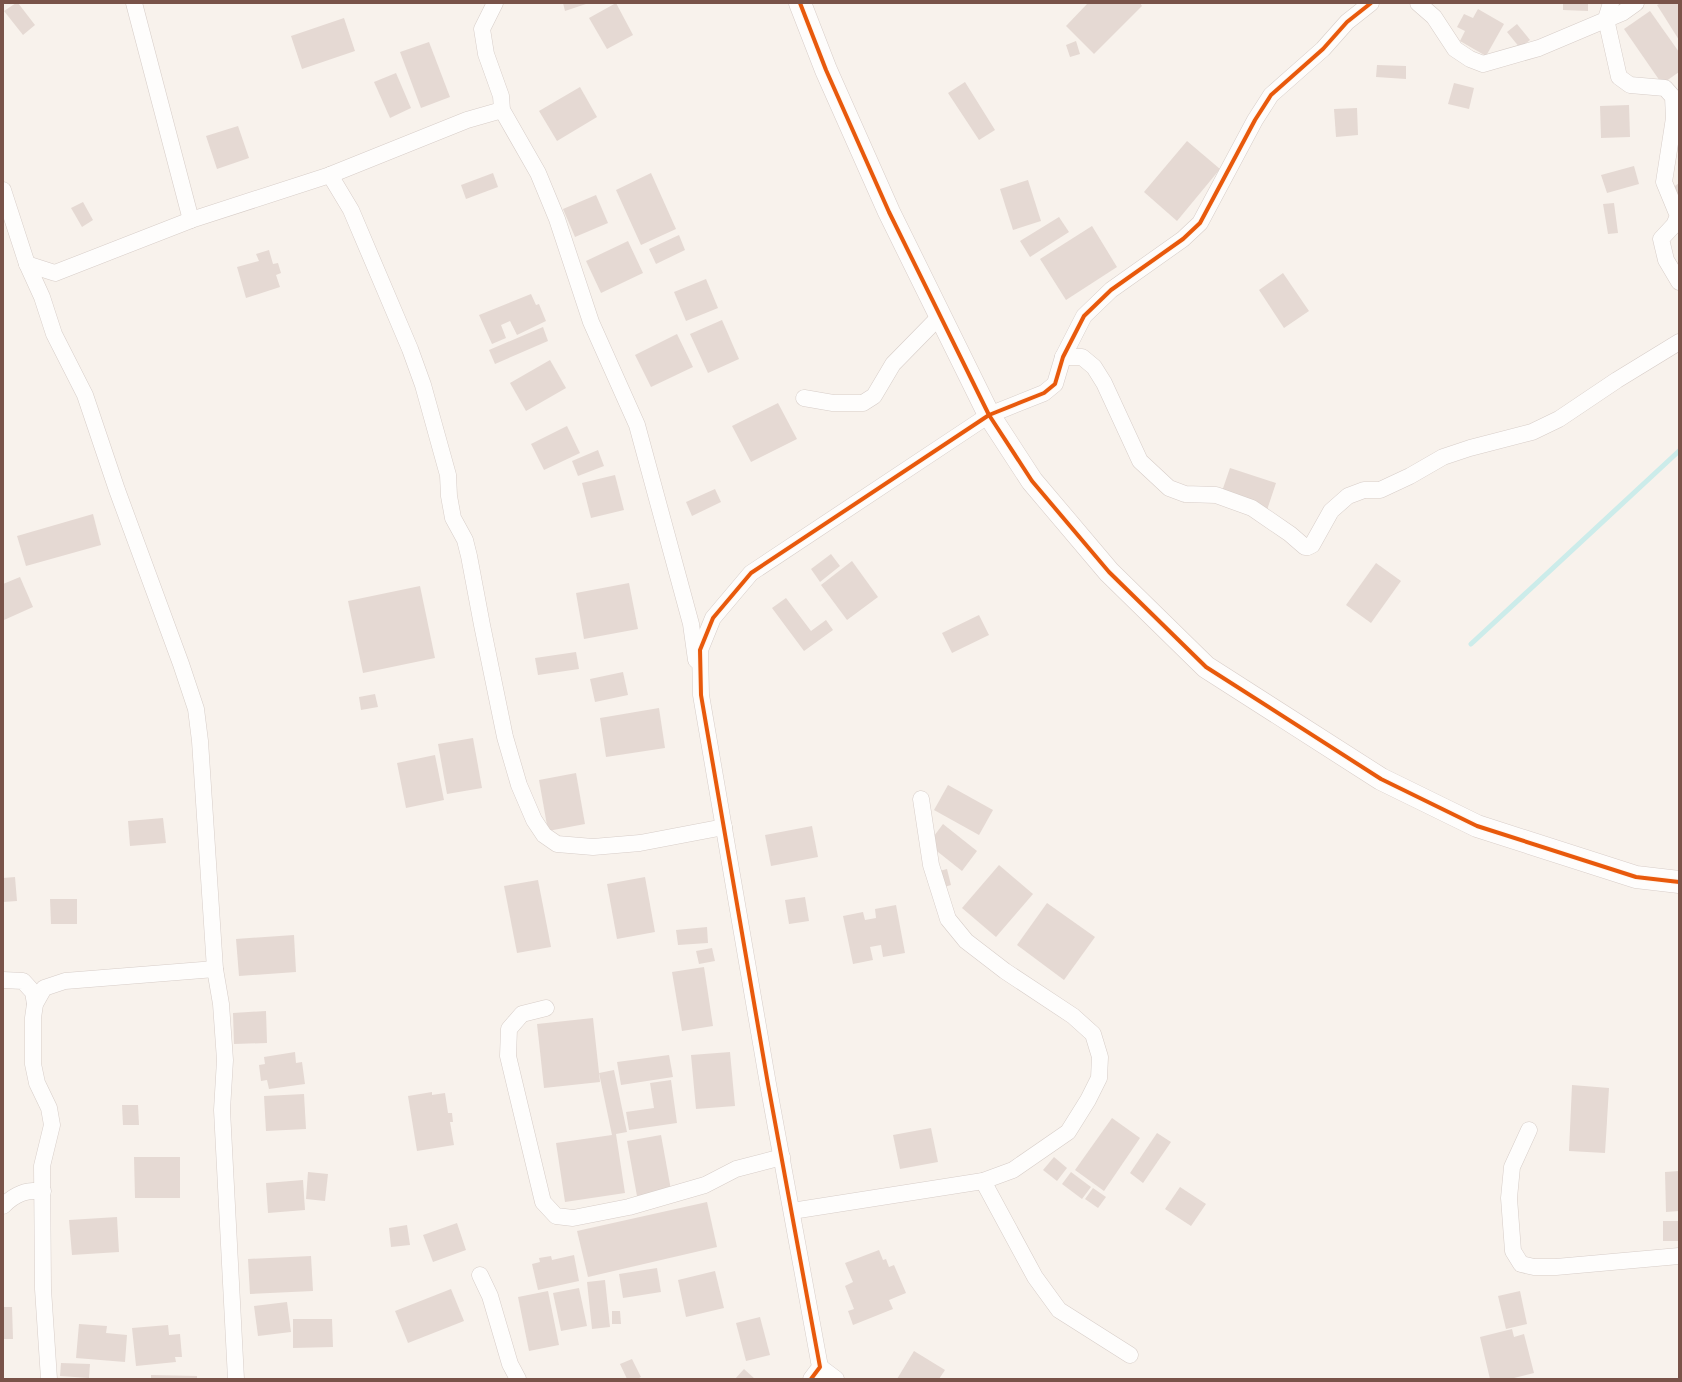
<svg xmlns="http://www.w3.org/2000/svg" width="1682" height="1382" viewBox="0 0 1682 1382" font-family="Commissioner,sans-serif">
  <style>
    .lines { fill: none; stroke-linecap: round; stroke-linejoin: round }
    .stream { stroke: #ccecea; stroke-width: 5 }
    .building { fill: #e5d9d3 }
    .street-casing { stroke: #d7cdc8; stroke-width: 17 }
    .secondary-casing { stroke: #d8cdc8; stroke-width: 23 }
    .street { stroke: #fefdfc; stroke-width: 16 }
    .secondary { stroke: #fefdfc; stroke-width: 22 }
    .cycleway-casing { stroke: #fff6ee; stroke-width: 6 }
    .cycleway { stroke: #e8590c; stroke-width: 4 }
  </style>
  <rect width="100%" height="100%" fill="#f8f2ec"/>
  <g class="lines">
    <polyline class="stream" points="1471,644 1679,451"/>
  </g>
  <g class="building">
    <polygon points="16,3 18,3 35,25 23,35 4,11"/>
    <polygon points="563,3 589,3 565,11"/>
    <polygon points="616,3 633,35 607,49 589,18"/>
    <polygon points="1088,3 1140,3 1142,6 1094,54 1066,26"/>
    <polygon points="1563,3 1588,3 1588,11 1563,10"/>
    <polygon points="1661,3 1679,3 1679,40 1657,5"/>
    <polygon points="1478,9 1504,24 1486,56 1460,41 1465,31 1457,27 1464,14 1473,18"/>
    <polygon points="1650,11 1679,52 1679,72 1662,84 1624,29"/>
    <polygon points="344,18 355,51 302,69 291,36"/>
    <polygon points="1517,24 1530,40 1520,48 1507,32"/>
    <polygon points="1076,41 1080,54 1070,57 1066,45"/>
    <polygon points="429,42 450,97 421,108 400,52"/>
    <polygon points="1377,65 1406,66 1406,79 1376,77"/>
    <polygon points="396,73 411,108 390,118 374,82"/>
    <polygon points="965,82 995,130 979,140 948,93"/>
    <polygon points="1454,83 1474,88 1469,109 1448,104"/>
    <polygon points="580,87 597,117 557,141 539,111"/>
    <polygon points="1629,105 1630,137 1601,138 1600,106"/>
    <polygon points="1357,108 1358,135 1336,137 1334,109"/>
    <polygon points="238,126 249,158 217,169 206,136"/>
    <polygon points="1187,141 1220,169 1177,221 1144,192"/>
    <polygon points="1634,166 1639,184 1607,193 1601,175"/>
    <polygon points="493,173 498,187 466,199 461,185"/>
    <polygon points="651,173 676,229 641,245 616,190"/>
    <polygon points="1028,180 1041,221 1013,230 1000,189"/>
    <polygon points="1679,183 1679,201 1671,189"/>
    <polygon points="596,195 608,223 575,237 563,209"/>
    <polygon points="83,202 93,220 82,227 71,208"/>
    <polygon points="1614,203 1618,233 1608,234 1603,204"/>
    <polygon points="1059,217 1069,232 1030,257 1020,241"/>
    <polygon points="1092,226 1117,267 1066,300 1040,259"/>
    <polygon points="679,235 685,250 656,264 649,249"/>
    <polygon points="628,241 643,273 601,293 586,261"/>
    <polygon points="269,250 273,264 278,263 281,273 276,275 280,287 246,298 237,267 259,261 256,254"/>
    <polygon points="1283,273 1309,311 1284,328 1259,290"/>
    <polygon points="706,279 718,308 686,321 674,292"/>
    <polygon points="531,294 536,305 539,304 546,321 517,335 510,321 501,325 506,338 492,344 479,315"/>
    <polygon points="722,320 739,359 708,373 690,334"/>
    <polygon points="543,327 548,341 495,364 489,350"/>
    <polygon points="677,334 693,367 651,387 635,355"/>
    <polygon points="550,360 566,388 526,411 510,383"/>
    <polygon points="778,403 797,439 751,462 732,426"/>
    <polygon points="567,426 580,453 544,470 531,444"/>
    <polygon points="598,450 604,466 578,476 572,461"/>
    <polygon points="1230,468 1276,483 1266,513 1220,497"/>
    <polygon points="615,475 624,510 591,518 582,483"/>
    <polygon points="715,489 721,502 692,516 686,502"/>
    <polygon points="93,514 101,545 26,566 17,536"/>
    <polygon points="831,554 840,566 820,582 811,569"/>
    <polygon points="852,561 878,597 847,620 821,585"/>
    <polygon points="1376,563 1401,581 1371,623 1346,605"/>
    <polygon points="20,577 33,607 4,620 3,584"/>
    <polygon points="629,583 638,629 584,639 576,593"/>
    <polygon points="420,586 435,658 363,673 348,601"/>
    <polygon points="786,598 811,631 826,620 833,630 804,651 772,608"/>
    <polygon points="979,615 989,635 952,653 942,633"/>
    <polygon points="576,652 579,669 538,675 535,658"/>
    <polygon points="623,672 628,695 595,702 590,679"/>
    <polygon points="375,694 378,707 361,710 359,697"/>
    <polygon points="659,708 665,748 606,757 600,718"/>
    <polygon points="473,738 482,788 447,794 438,744"/>
    <polygon points="435,755 444,800 406,808 397,763"/>
    <polygon points="576,773 585,824 548,831 539,780"/>
    <polygon points="948,785 993,810 979,835 934,810"/>
    <polygon points="163,818 166,843 130,846 128,821"/>
    <polygon points="943,824 977,851 962,871 928,844"/>
    <polygon points="812,826 818,857 771,866 765,835"/>
    <polygon points="999,865 1033,894 996,937 962,908"/>
    <polygon points="947,869 951,885 941,888 936,872"/>
    <polygon points="15,877 17,901 3,902 3,878"/>
    <polygon points="645,877 655,932 617,939 607,884"/>
    <polygon points="538,880 551,947 517,953 504,886"/>
    <polygon points="805,897 809,921 789,924 785,900"/>
    <polygon points="50,899 77,899 77,924 51,924"/>
    <polygon points="1047,903 1095,937 1064,980 1017,945"/>
    <polygon points="896,905 905,953 883,957 881,945 870,947 873,960 853,964 843,916 863,912 865,920 876,918 875,909"/>
    <polygon points="707,927 708,943 678,945 676,930"/>
    <polygon points="294,935 296,972 239,976 236,939"/>
    <polygon points="712,948 715,961 699,964 696,951"/>
    <polygon points="704,967 713,1026 682,1031 672,972"/>
    <polygon points="266,1011 267,1043 234,1044 233,1013"/>
    <polygon points="593,1018 600,1082 544,1088 537,1024"/>
    <polygon points="295,1052 296,1063 302,1062 305,1084 269,1089 267,1080 261,1081 259,1065 265,1064 264,1057"/>
    <polygon points="730,1052 735,1106 696,1109 691,1055"/>
    <polygon points="669,1055 673,1077 621,1085 617,1062"/>
    <polygon points="614,1070 627,1132 616,1134 625,1193 565,1202 556,1143 612,1135 599,1073"/>
    <polygon points="671,1080 677,1123 629,1130 626,1112 654,1108 650,1083"/>
    <polygon points="1572,1085 1609,1088 1605,1153 1569,1151"/>
    <polygon points="432,1092 432,1095 445,1093 448,1113 452,1113 453,1122 450,1122 454,1145 417,1151 408,1096"/>
    <polygon points="304,1094 306,1129 266,1131 264,1096"/>
    <polygon points="122,1105 138,1105 139,1125 123,1125"/>
    <polygon points="1112,1118 1140,1138 1104,1191 1075,1170"/>
    <polygon points="931,1128 938,1162 900,1169 893,1135"/>
    <polygon points="1157,1133 1171,1142 1143,1183 1130,1173"/>
    <polygon points="661,1135 671,1190 637,1196 627,1141"/>
    <polygon points="134,1157 180,1157 180,1198 135,1198"/>
    <polygon points="1054,1157 1067,1168 1057,1181 1043,1170"/>
    <polygon points="1679,1171 1679,1211 1666,1212 1665,1172"/>
    <polygon points="308,1172 328,1174 325,1201 306,1199"/>
    <polygon points="1071,1172 1091,1187 1082,1199 1062,1184"/>
    <polygon points="303,1180 305,1210 268,1213 266,1183"/>
    <polygon points="1180,1187 1206,1204 1191,1226 1165,1209"/>
    <polygon points="1093,1188 1106,1197 1098,1208 1085,1199"/>
    <polygon points="707,1202 717,1247 588,1277 577,1231"/>
    <polygon points="117,1217 119,1252 72,1255 69,1220"/>
    <rect x="1663" y="1221" width="16" height="20"/>
    <polygon points="457,1223 466,1250 433,1262 423,1235"/>
    <polygon points="407,1225 410,1245 391,1247 389,1228"/>
    <polygon points="879,1250 883,1260 886,1259 889,1267 894,1265 906,1293 889,1300 893,1309 853,1325 848,1311 854,1309 845,1286 853,1282 845,1263"/>
    <polygon points="574,1255 579,1281 538,1290 532,1264 540,1262 539,1258 551,1256 552,1260"/>
    <polygon points="311,1256 313,1291 250,1294 248,1259"/>
    <polygon points="657,1268 661,1292 623,1298 619,1274"/>
    <polygon points="715,1271 724,1308 686,1317 678,1280"/>
    <polygon points="605,1280 610,1327 592,1329 587,1282"/>
    <polygon points="579,1288 587,1326 561,1331 553,1293"/>
    <polygon points="451,1289 464,1321 408,1343 395,1311"/>
    <polygon points="548,1291 559,1345 529,1351 518,1297"/>
    <polygon points="1520,1291 1527,1324 1506,1329 1498,1296"/>
    <polygon points="287,1302 291,1332 258,1336 254,1306"/>
    <polygon points="3,1307 12,1307 13,1339 3,1339"/>
    <polygon points="612,1311 620,1311 621,1324 612,1324"/>
    <polygon points="760,1317 770,1355 746,1361 736,1323"/>
    <polygon points="293,1319 332,1319 333,1347 293,1348"/>
    <polygon points="79,1324 107,1326 106,1333 127,1335 125,1362 76,1358"/>
    <polygon points="168,1325 169,1335 180,1334 182,1357 175,1357 176,1362 136,1366 132,1328"/>
    <polygon points="1512,1329 1514,1337 1524,1334 1534,1373 1510,1379 1490,1379 1480,1337"/>
    <polygon points="914,1351 945,1370 939,1379 897,1379"/>
    <polygon points="632,1359 641,1377 637,1379 627,1379 620,1364"/>
    <polygon points="61,1363 90,1364 89,1378 60,1376"/>
    <polygon points="744,1369 755,1379 735,1379"/>
    <polygon points="151,1375 197,1376 197,1379 151,1379"/>
  </g>
  <g class="lines">
    <defs>
      <g id="street">
        <polyline points="134,3 191,220"/>
        <polyline points="495,3 482,29 486,54 501,96 502,110 538,173 557,219 591,322 637,425 691,624 696,660"/>
        <polyline points="1418,3 1434,17 1455,49 1470,59 1483,64 1539,48 1622,13 1636,3"/>
        <polyline points="1611,3 1606,19 1619,77 1630,85 1665,88 1673,97 1674,118 1664,182 1678,216 1674,225 1661,239 1666,260 1679,282"/>
        <polyline points="330,175 351,210 410,349 423,385 448,475 449,496 453,518 465,540 469,556 482,625 505,737 519,785 534,820 544,835 557,844 593,847 640,843 724,827"/>
        <polyline points="3,190 27,264 42,297 54,334 85,395 117,490 181,664 196,709 200,741 215,969 221,1004 225,1060 222,1110 236,1379"/>
        <polyline points="27,264 55,273 191,220 330,175 467,120 502,110"/>
        <polyline points="1063,357 1082,357 1094,367 1104,383 1140,461 1169,488 1185,494 1216,495 1252,508 1290,534 1305,547 1308,547 1312,545 1331,511 1348,496 1364,490 1380,490 1410,476 1443,457 1470,448 1532,432 1559,419 1617,380 1679,342"/>
        <polyline points="804,398 833,403 863,403 874,396 893,364 940,316"/>
        <polyline points="3,980 23,981 33,992 35,1004"/>
        <polyline points="546,1008 522,1014 509,1029 508,1056 543,1202 556,1216 573,1218 629,1207 705,1185 736,1169 782,1157"/>
        <polyline points="1529,1130 1512,1167 1509,1198 1513,1251 1521,1264 1534,1267 1556,1267 1679,1256"/>
        <polyline points="983,1181 1035,1277 1059,1310 1130,1355"/>
        <path d="M3,1206C15,1194 25,1190 43,1191"/>
        <polyline points="792,1211 983,1181 1013,1170 1068,1132 1088,1100 1099,1078 1100,1057 1093,1034 1073,1016 1005,971 966,941 948,919 931,865 921,799"/>
        <polyline points="480,1275 490,1296 510,1364 518,1379"/>
        <polyline points="820,1367 836,1379"/>
        <polyline points="49,1379 43,1289 42,1166 52,1125 49,1108 37,1083 33,1064 33,1018 35,1004 44,988 65,981 215,969"/>
        <polyline points="811,1379 820,1367 768,1084 701,695 700,650 713,618 751,573 989,415 1044,393 1055,384 1063,357 1084,316 1111,290 1183,239 1200,223 1255,120 1271,95 1323,49 1347,22 1371,3"/>
      </g>
      <polyline id="secondary" points="800,3 826,70 889,212 989,415 1032,481 1109,572 1206,667 1381,779 1477,826 1636,877 1679,882"/>
    </defs>
    <use href="#street" class="street-casing"/>
    <use href="#secondary" class="secondary-casing"/>
    <use href="#street" class="street"/>
    <use href="#secondary" class="secondary"/>
    <defs>
      <g id="cycleway">
        <polyline points="800,3 826,70 889,212 989,415 1032,481 1109,572 1206,667 1381,779 1477,826 1636,877 1679,882"/>
        <polyline points="811,1379 820,1367 768,1084 701,695 700,650 713,618 751,573 989,415 1044,393 1055,384 1063,357 1084,316 1111,290 1183,239 1200,223 1255,120 1271,95 1323,49 1347,22 1371,3"/>
      </g>
    </defs>
    <use href="#cycleway" class="cycleway-casing"/>
    <use href="#cycleway" class="cycleway"/>
  </g>
  <rect width="1682" height="1382" fill="none" stroke="#795349" stroke-width="8"/>
</svg>
